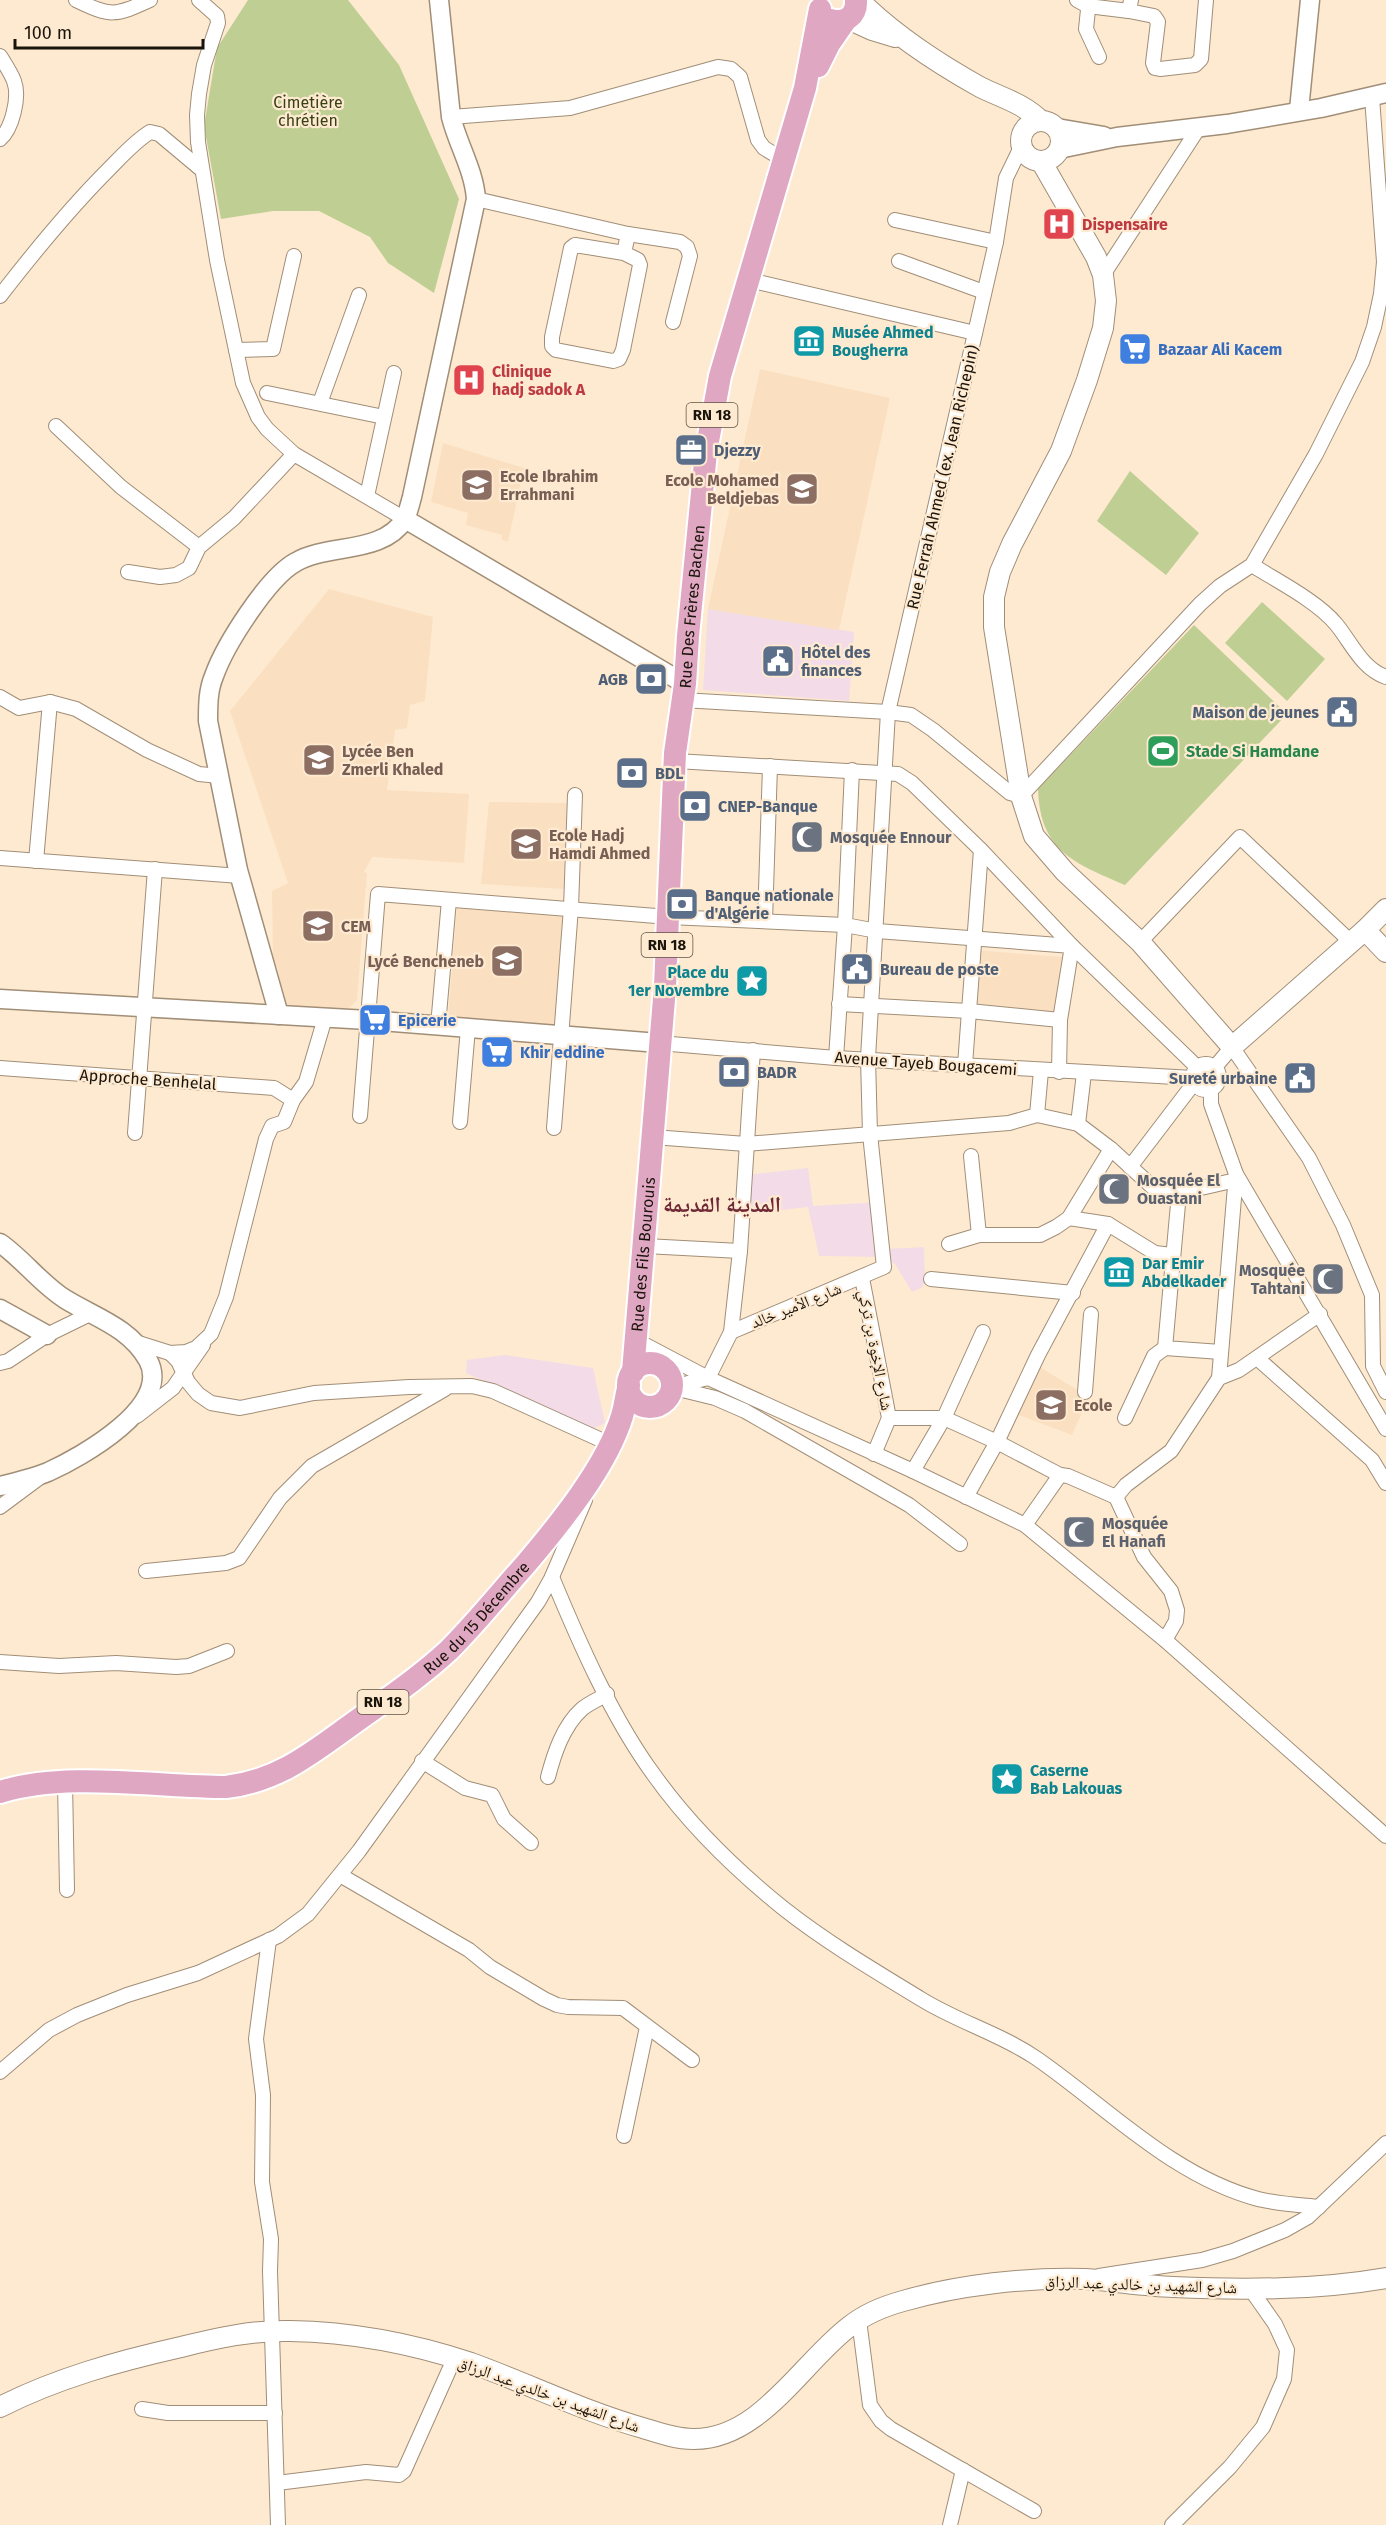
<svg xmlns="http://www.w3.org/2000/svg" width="1386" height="2525" viewBox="0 0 1386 2525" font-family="'Fira Sans','Noto Naskh Arabic',sans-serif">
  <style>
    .commercial { fill: #f3dce7 }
    .built { fill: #fae0c1 }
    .green { fill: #bfce93 }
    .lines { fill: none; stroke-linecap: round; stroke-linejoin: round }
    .minor-casing { stroke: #a18e77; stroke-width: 16 }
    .tertiary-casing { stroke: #a18e77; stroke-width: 21 }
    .secondary-casing { stroke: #a18e77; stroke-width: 22 }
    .primary-casing { stroke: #fff; stroke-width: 26 }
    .minor { stroke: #fff; stroke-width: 14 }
    .tertiary { stroke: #fff; stroke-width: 18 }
    .secondary { stroke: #fff; stroke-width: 20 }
    .primary { stroke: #e0a7c2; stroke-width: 22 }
    .labels { text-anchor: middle; stroke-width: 4.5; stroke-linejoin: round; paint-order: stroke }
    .shield { fill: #feead1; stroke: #5f5446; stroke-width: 1.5 }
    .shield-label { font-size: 15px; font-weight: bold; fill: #1b140b }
    .park-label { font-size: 16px; fill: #384115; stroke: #feead1 }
    .health-label { font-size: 16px; font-weight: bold; fill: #be3a42; stroke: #feead1; text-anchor: start }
    .culture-label { font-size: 16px; font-weight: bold; fill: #0d838f; stroke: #feead1; text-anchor: start }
    .shop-label { font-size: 16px; font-weight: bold; fill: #366cbe; stroke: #feead1; text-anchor: start }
    .service-label { font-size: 16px; font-weight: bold; fill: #4e5e75; stroke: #feead1; text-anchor: start }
    .education-label { font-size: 16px; font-weight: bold; fill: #785e54; stroke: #feead1; text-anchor: start }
    .street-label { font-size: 16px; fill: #1b140b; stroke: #feead1 }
    .leisure-label { font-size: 16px; font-weight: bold; fill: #27864d; stroke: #feead1; text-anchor: start }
    .worship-label { font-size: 16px; font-weight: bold; fill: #5b616d; stroke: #feead1; text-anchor: start }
    .district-label { font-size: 22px; font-weight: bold; fill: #6f2936; stroke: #feead1 }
  </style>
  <rect width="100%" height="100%" fill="#feead1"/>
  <g class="commercial">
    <polygon points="708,609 854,632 849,701 703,690"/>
    <polygon points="808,1168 813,1206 880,1202 886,1249 924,1247 925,1282 921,1288 912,1292 895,1264 882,1257 819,1256 808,1207 748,1214 746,1175"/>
    <polygon points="505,1355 593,1368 605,1423 592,1429 466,1373 467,1360"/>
  </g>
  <g class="built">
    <polygon points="760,369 890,398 839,630 708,609"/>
    <polygon points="443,443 524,468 508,542 502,540 502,535 466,525 468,513 431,502"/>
    <polygon points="329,589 433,617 425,701 410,705 407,728 395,730 387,790 469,794 464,863 372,857 364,872 367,873 357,1000 341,1016 285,1012 278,968 273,961 272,891 288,883 230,711"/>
    <polygon points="489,802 568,803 564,889 481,884"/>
    <polygon points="458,894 567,904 557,1026 448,1018"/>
    <polygon points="976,950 1063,957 1057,1016 971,1008"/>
    <polygon points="1038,1366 1089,1397 1072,1435 1013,1413"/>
  </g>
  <g class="green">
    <polygon points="248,0 348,0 399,65 459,199 434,293 388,263 370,237 319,211 273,211 221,219 204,126 217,48"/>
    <polygon points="1130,471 1199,533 1166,575 1097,521"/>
    <polygon points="1262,602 1325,659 1287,701 1225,643"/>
    <path d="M1194,625L1287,714L1125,885C1074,863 1040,851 1038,789Z"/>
  </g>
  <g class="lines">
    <defs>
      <g id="minor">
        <path d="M76,0C111,17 115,16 150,0"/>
        <polyline points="199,0 217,16 218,23 204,65 199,94 197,115 198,142 217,260 243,383 258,417 267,429 294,454 405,519"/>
        <polyline points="1077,0 1088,6 1129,11"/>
        <polyline points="1089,0 1086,29 1099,57"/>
        <polyline points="1131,0 1129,11 1154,16 1158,22 1153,63 1155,68 1160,69 1195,65 1201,59 1206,0"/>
        <path d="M0,56C5,64 11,73 14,81C20,97 12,129 0,139"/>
        <polyline points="451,117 570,108 718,67 731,69 740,77 758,140 764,148 784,160"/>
        <polyline points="476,199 628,234 680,242 687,247 690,256 673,322"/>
        <polyline points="895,220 996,242"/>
        <polyline points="624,253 575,245 571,248 552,337 552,346 556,350 613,361 619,359 623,350 640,265 638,260 624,253 628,234"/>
        <polyline points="899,261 984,292"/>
        <polyline points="1103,275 1200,126"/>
        <polyline points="749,280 975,333"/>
        <path d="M0,296C34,252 69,209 109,169C122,156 134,142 150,132L159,134L202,170"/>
        <polyline points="236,350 273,349 294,256"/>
        <polyline points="267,393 384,417"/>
        <polyline points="320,403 359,295"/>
        <polyline points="56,426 121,487 199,547"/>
        <polyline points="367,496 394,373"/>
        <path d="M1252,565C1277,581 1317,601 1336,624C1351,642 1362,669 1386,677"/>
        <polyline points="128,572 160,577 176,575 189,568 199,547 234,518 294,454"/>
        <polyline points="0,697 19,708 50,702 76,709 147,750 199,774 219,776"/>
        <polyline points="682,700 888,712 911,715 933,730 1010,793 1021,796 1200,604 1220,586 1252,565 1316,454 1362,362 1374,327 1381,294 1384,262 1372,97"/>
        <polyline points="676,761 898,774 912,783 981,850 1072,946 1197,1067"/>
        <polyline points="0,858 240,876"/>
        <polyline points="36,861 50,702"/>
        <polyline points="765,921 770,766"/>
        <polyline points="1140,942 1240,837 1351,942"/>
        <polyline points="839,1004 969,1011 1060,1020"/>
        <polyline points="438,1026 449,900"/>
        <polyline points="659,1043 836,1058 1193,1078"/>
        <polyline points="836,1058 845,925 852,770"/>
        <circle cx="1206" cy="1077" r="13"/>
        <polyline points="965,1065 981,850"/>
        <polyline points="1215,1067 1232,1047 1309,1158 1343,1225 1372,1295 1373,1366 1386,1392"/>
        <polyline points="0,1068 274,1088 293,1100"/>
        <polyline points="1211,1090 1211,1104 1236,1174 1386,1429"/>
        <polyline points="1037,1115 1078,1124 1111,1149 1158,1192 1179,1193 1236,1180"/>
        <polyline points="360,1116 378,894 669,917 845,925 877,931 1072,946 1060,1020 1059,1072"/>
        <polyline points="460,1122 468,1028"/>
        <polyline points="1078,1124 1084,1073"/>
        <polyline points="554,1128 571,908 575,795"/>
        <polyline points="135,1133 155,869"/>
        <polyline points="653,1137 746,1144 1009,1123 1037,1115 1041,1071"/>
        <polyline points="971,1156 979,1235"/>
        <polyline points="1130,1167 1194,1083"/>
        <polyline points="1179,1193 1165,1348 1221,1352"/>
        <polyline points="1069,1218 1108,1224 1155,1253 1172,1255"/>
        <polyline points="949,1244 979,1235 1040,1235 1056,1227 1069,1218 1111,1149"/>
        <polyline points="645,1246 740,1251"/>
        <polyline points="862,1278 889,1418 874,1454"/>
        <polyline points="931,1279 1073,1293"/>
        <polyline points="731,1332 884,1267 870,1134 868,1058 888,712 996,242 1006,178 1022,145"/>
        <polyline points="636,1340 708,1378 731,1332 740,1251 753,1050"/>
        <polyline points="135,1342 170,1353 186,1352 196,1348 211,1334 226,1297 266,1139 272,1126 284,1122 293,1100 306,1082 325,1018"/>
        <polyline points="170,1353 178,1361 188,1382 198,1394 211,1403 240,1408 314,1393 409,1387 472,1386 493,1391 610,1444 607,1450"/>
        <polyline points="1257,1358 1372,1460 1386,1483"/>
        <polyline points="0,1363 8,1361 47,1335 92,1313"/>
        <polyline points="1219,1378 1236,1174"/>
        <polyline points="672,1387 708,1378 913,1471 1025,1525 1165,1640 1386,1836"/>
        <polyline points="674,1388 715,1398 745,1411 909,1505 960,1544"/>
        <polyline points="1085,1392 1091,1314"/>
        <polyline points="137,1416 173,1388 203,1345"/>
        <polyline points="889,1418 944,1418 997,1442 1060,1475 1068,1476 1116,1497"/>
        <polyline points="1125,1418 1154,1356 1165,1348"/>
        <polyline points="913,1471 944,1418 983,1332"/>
        <polyline points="966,1497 997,1442 1038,1355 1108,1224"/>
        <polyline points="0,1507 39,1478"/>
        <polyline points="1025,1525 1060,1475"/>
        <polyline points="146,1571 226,1563 239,1558 280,1498 312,1466 445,1389"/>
        <path d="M552,1577C579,1642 612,1718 654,1775C689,1824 736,1870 783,1908C826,1942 875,1971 921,1999C958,2022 1001,2034 1036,2058C1107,2107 1172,2176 1258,2199C1278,2204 1299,2205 1319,2207"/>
        <polyline points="1165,1640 1176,1621 1177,1610 1171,1591 1144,1557 1116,1497 1126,1485 1171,1451 1219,1378 1239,1370 1320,1314"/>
        <polyline points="0,1662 59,1666 116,1663 176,1667 189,1666 227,1651"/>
        <polyline points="422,1761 465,1788 492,1795 504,1819 531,1843"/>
        <path d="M548,1777C554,1754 563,1726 582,1709C589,1703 599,1699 607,1694"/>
        <polyline points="65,1782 67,1890"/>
        <polyline points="340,1875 469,1950 490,1967 544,1999 557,2005 568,2007 623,2008 692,2060"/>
        <polyline points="269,1940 256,2039 263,2095 262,2182 271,2239 270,2271 278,2525"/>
        <polyline points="0,2072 49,2030 77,2015 127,1995 198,1973 278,1936 308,1914 359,1851 538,1602 551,1579 585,1500"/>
        <polyline points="624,2136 647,2027"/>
        <polyline points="1099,2276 1202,2260 1233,2251 1285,2230 1308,2217 1386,2143"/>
        <polyline points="859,2320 870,2405 881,2421 891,2429 1034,2511"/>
        <polyline points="142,2409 168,2413 275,2413"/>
        <polyline points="277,2483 366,2472 399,2475 404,2471 454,2359"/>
        <polyline points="950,2525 963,2470"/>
        <polyline points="1172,2525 1230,2467 1263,2427 1284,2379 1287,2350 1275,2324 1249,2287"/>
      </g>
      <g id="tertiary">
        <polyline points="1299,110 1310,0"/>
        <polyline points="1057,128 1104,136"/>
        <polyline points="1059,149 1117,137 1227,124 1321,108 1386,93"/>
        <polyline points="405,519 685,684"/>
        <polyline points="0,999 368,1020 659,1043"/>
        <path d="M279,1015L238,870L208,721C208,705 208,690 214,676C225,645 268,577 296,562C329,543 382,555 405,519C408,513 410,504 412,497L476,199C474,170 458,145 451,117L439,0"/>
        <path d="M0,1243C23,1259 41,1284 65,1299C96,1318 129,1327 148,1360C173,1406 81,1457 48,1472C33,1478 16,1482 0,1486"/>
        <polyline points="0,1309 47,1335"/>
      </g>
      <g id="secondary">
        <path d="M859,0C894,35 937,63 980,87C1002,98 1023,103 1041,121"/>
        <polyline points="848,19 872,30 895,37"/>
        <circle cx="1041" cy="141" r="20"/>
        <polyline points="1041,161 1096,257 1103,275 1106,301 1103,328 1087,380 1061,451 1012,544 1000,572 994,597 994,627 1021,796 1034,836 1065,872 1140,942 1232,1047 1365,930 1386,952"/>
        <polyline points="1365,930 1386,909"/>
        <path d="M0,2407C57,2378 119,2361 181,2347C217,2338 253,2330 290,2331C350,2332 414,2344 471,2363C529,2384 583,2411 643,2428C659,2433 676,2439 693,2439C760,2440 802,2362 850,2326C865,2314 885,2306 903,2301C958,2285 1028,2277 1085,2279C1115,2281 1144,2286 1173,2287C1244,2290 1317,2290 1386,2278"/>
      </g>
      <g id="primary">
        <path d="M831,20C845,24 857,16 856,0"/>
        <polyline points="818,66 829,44 845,21"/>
        <circle cx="650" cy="1385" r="22"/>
        <path id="s1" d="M633,1372L665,987L675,753L685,684L688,636L706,452L720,376L805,88L820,9"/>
        <path id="s2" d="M0,1792C66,1771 157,1787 226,1787C279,1781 313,1752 355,1722C387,1699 420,1677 449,1650C476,1623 500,1593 525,1565C559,1525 607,1466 622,1416C625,1406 626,1395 629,1385"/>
      </g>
    </defs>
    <use href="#minor" class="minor-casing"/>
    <use href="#tertiary" class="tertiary-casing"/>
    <use href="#secondary" class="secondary-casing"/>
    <use href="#primary" class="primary-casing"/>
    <use href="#minor" class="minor"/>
    <use href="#tertiary" class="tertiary"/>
    <use href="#secondary" class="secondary"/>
    <use href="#primary" class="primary"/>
  </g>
  <defs>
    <symbol id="hospital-square" viewBox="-11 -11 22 22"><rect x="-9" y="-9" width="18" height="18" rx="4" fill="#e0444e" stroke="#feead1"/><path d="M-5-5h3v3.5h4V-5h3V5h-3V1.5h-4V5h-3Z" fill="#fff"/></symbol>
    <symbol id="museum-square" viewBox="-11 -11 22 22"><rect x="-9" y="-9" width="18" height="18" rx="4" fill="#0f9aa8" stroke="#feead1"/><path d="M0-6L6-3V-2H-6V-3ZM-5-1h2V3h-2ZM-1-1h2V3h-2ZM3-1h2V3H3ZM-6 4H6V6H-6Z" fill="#fff"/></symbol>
    <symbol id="supermarket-square" viewBox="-11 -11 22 22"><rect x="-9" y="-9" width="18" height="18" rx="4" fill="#3f7fe0" stroke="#feead1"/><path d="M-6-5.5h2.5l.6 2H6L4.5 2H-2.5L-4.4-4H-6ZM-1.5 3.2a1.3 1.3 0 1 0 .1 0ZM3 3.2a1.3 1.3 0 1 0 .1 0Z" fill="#fff"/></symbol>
    <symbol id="office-square" viewBox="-11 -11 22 22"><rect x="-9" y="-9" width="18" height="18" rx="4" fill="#5c6f8a" stroke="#feead1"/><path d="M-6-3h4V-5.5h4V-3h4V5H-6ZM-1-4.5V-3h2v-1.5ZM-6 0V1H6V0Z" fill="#fff"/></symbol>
    <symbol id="school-square" viewBox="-11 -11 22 22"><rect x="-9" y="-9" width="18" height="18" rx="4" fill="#8d6e63" stroke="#feead1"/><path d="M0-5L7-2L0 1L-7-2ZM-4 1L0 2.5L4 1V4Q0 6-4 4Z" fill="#fff"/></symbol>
    <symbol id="civic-square" viewBox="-11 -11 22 22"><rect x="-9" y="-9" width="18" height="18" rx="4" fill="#5c6f8a" stroke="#feead1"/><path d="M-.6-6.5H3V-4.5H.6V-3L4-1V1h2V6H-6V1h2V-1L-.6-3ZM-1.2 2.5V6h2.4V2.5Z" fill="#fff"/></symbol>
    <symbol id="bank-square" viewBox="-11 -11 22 22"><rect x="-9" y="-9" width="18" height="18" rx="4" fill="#5c6f8a" stroke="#feead1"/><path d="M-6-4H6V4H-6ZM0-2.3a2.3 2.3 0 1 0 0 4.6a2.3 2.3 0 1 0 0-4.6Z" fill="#fff"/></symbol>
    <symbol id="stadium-square" viewBox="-11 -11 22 22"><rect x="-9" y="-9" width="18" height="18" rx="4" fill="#2e9e5b" stroke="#feead1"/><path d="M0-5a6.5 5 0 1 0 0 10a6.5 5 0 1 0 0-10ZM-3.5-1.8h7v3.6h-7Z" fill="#fff"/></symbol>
    <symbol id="mosque-square" viewBox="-11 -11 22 22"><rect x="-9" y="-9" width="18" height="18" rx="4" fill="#6b7280" stroke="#feead1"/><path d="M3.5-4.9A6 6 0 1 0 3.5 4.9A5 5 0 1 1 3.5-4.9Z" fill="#fff"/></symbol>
    <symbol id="sight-square" viewBox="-11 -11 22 22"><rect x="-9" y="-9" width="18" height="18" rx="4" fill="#0f9aa8" stroke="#feead1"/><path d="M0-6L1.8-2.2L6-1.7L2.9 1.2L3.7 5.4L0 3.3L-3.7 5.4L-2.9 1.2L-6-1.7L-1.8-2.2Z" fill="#fff"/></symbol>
  </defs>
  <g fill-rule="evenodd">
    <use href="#hospital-square" x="1040" y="205" width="38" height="38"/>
    <use href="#museum-square" x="790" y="322" width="38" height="38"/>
    <use href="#supermarket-square" x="1116" y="330" width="38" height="38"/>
    <use href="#hospital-square" x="450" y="361" width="38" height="38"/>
    <use href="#office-square" x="672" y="431" width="38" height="38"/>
    <use href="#school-square" x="458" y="466" width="38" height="38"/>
    <use href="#school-square" x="783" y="470" width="38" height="38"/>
    <use href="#civic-square" x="759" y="642" width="38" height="38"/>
    <use href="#bank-square" x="632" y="660" width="38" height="38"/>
    <use href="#civic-square" x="1323" y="693" width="38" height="38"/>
    <use href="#stadium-square" x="1144" y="732" width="38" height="38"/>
    <use href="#school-square" x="300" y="741" width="38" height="38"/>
    <use href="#bank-square" x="613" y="754" width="38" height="38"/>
    <use href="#bank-square" x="676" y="787" width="38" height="38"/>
    <use href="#mosque-square" x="788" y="818" width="38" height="38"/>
    <use href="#school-square" x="507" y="825" width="38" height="38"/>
    <use href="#bank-square" x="663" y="885" width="38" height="38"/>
    <use href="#school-square" x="299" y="907" width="38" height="38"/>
    <use href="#school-square" x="488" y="942" width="38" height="38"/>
    <use href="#civic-square" x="838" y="950" width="38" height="38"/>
    <use href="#sight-square" x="733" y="962" width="38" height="38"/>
    <use href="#supermarket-square" x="356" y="1001" width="38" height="38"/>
    <use href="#supermarket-square" x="478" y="1033" width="38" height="38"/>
    <use href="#bank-square" x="715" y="1053" width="38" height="38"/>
    <use href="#civic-square" x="1281" y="1059" width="38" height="38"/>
    <use href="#mosque-square" x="1095" y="1170" width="38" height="38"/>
    <use href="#museum-square" x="1100" y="1253" width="38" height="38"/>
    <use href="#mosque-square" x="1309" y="1260" width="38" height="38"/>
    <use href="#school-square" x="1032" y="1386" width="38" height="38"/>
    <use href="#mosque-square" x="1060" y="1513" width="38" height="38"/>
    <use href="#sight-square" x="988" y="1760" width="38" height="38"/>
  </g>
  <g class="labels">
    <g class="shield">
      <rect x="686.5" y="403" width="51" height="24" rx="4.5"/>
      <rect x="641.5" y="933" width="51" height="24" rx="4.5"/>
      <rect x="357.5" y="1690" width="51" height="24" rx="4.5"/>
    </g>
    <g class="shield-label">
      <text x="712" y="420">RN 18</text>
      <text x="667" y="950">RN 18</text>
      <text x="383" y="1707">RN 18</text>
    </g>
    <g class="park-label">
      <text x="308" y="108">Cimetière<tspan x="308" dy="18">chrétien</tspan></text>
    </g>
    <g class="health-label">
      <text x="1082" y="230">Dispensaire</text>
      <text x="492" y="377">Clinique<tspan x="492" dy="18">hadj sadok A</tspan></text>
    </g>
    <g class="culture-label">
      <text x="832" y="338">Musée Ahmed<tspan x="832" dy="18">Bougherra</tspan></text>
      <text x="729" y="978" text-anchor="end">Place du<tspan x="729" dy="18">1er Novembre</tspan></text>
      <text x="1142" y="1269">Dar Emir<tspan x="1142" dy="18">Abdelkader</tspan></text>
      <text x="1030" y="1776">Caserne<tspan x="1030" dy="18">Bab Lakouas</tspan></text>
    </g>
    <g class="shop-label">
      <text x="1158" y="355">Bazaar Ali Kacem</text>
      <text x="398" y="1026">Epicerie</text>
      <text x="520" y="1058">Khir eddine</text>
    </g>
    <g class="service-label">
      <text x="714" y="456">Djezzy</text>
      <text x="801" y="658">Hôtel des<tspan x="801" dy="18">finances</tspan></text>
      <text x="628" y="685" text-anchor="end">AGB</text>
      <text x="1319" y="718" text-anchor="end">Maison de jeunes</text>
      <text x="655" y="779">BDL</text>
      <text x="718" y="812">CNEP-Banque</text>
      <text x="705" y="901">Banque nationale<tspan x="705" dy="18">d'Algérie</tspan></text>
      <text x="880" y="975">Bureau de poste</text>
      <text x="757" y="1078">BADR</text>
      <text x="1277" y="1084" text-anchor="end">Sureté urbaine</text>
    </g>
    <g class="education-label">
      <text x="500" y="482">Ecole Ibrahim<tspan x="500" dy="18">Errahmani</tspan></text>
      <text x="779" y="486" text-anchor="end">Ecole Mohamed<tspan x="779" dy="18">Beldjebas</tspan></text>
      <text x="342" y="757">Lycée Ben<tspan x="342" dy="18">Zmerli Khaled</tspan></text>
      <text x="549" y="841">Ecole Hadj<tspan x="549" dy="18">Hamdi Ahmed</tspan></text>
      <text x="341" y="932">CEM</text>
      <text x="484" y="967" text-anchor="end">Lycé Bencheneb</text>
      <text x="1074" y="1411">Ecole</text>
    </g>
    <g class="street-label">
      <text transform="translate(942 477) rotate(-77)" y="6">Rue Ferrah Ahmed (ex. Jean Richepin)</text>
      <text dy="6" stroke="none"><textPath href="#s1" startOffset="768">Rue Des Frères Bachen</textPath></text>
      <text transform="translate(926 1063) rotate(4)" y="6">Avenue Tayeb Bougacemi</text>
      <text transform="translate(148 1079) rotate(4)" y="6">Approche Benhelal</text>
      <text dy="6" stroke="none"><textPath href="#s1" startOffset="118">Rue des Fils Bourouis</textPath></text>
      <text transform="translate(796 1305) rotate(-22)" y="6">شارع الأمير خالد</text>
      <text transform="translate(876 1350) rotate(79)" y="6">شارع الإخوة بن تركي</text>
      <text dy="6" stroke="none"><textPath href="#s2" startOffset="534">Rue du 15 Décembre</textPath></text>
      <text transform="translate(1141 2284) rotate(2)" y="6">شارع الشهيد بن خالدي عبد الرزاق</text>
      <text transform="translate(549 2394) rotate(20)" y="6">شارع الشهيد بن خالدي عبد الرزاق</text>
    </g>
    <g class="leisure-label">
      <text x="1186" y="757">Stade Si Hamdane</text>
    </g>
    <g class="worship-label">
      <text x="830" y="843">Mosquée Ennour</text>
      <text x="1137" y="1186">Mosquée El<tspan x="1137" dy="18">Ouastani</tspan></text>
      <text x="1305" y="1276" text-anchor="end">Mosquée<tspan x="1305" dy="18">Tahtani</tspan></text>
      <text x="1102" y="1529">Mosquée<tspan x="1102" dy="18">El Hanafi</tspan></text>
    </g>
    <g class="district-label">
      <text x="722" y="1212">المدينة القديمة</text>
    </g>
  </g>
  <path d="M15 39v9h188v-9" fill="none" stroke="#1b140b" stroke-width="3"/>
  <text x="24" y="39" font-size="18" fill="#1b140b" stroke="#feead1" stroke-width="4.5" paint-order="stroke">100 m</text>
</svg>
